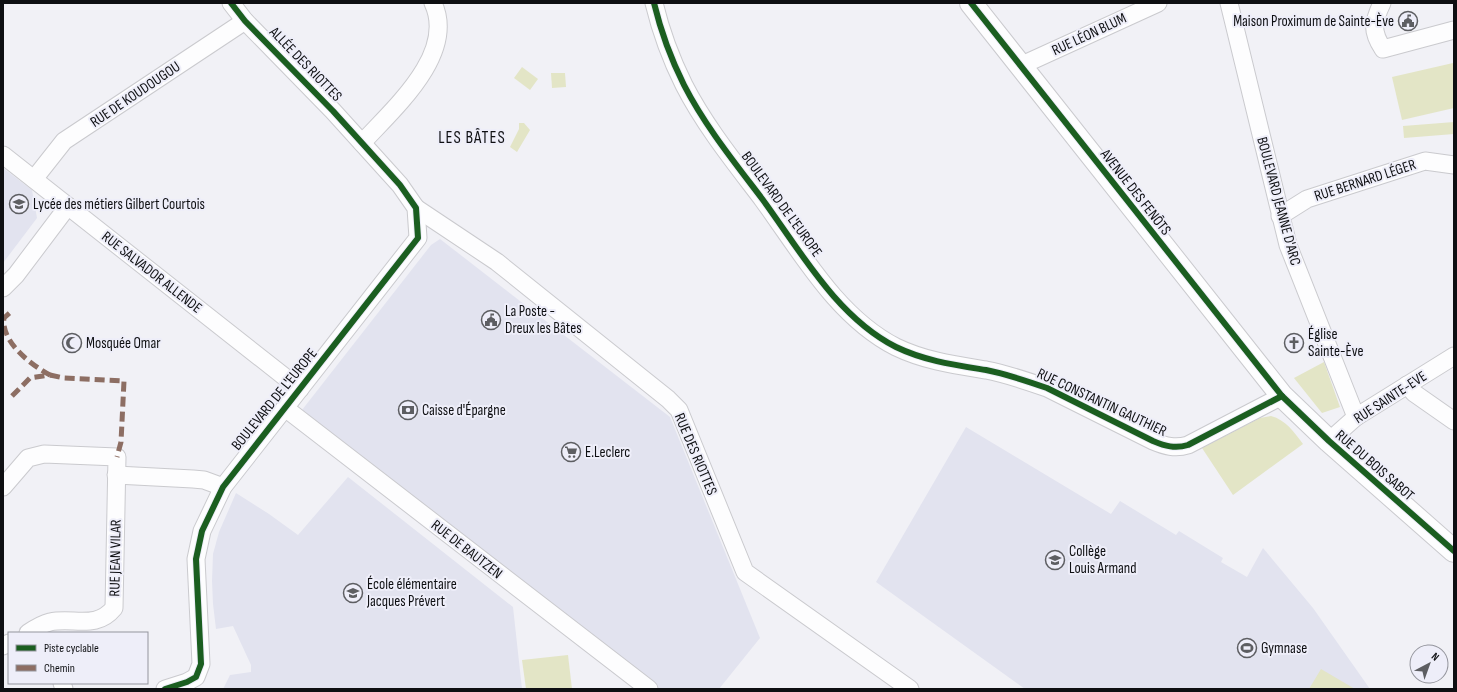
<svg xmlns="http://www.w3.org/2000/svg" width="1457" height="692" viewBox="0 0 1457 692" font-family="'Sofia Sans Condensed',sans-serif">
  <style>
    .built { fill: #e2e3ef }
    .green { fill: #e3e5c6 }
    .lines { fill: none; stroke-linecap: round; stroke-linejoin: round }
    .minor-casing { stroke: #cacace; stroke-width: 19 }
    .major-casing { stroke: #cacace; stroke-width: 24 }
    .minor { stroke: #fdfdfe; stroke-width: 17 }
    .major { stroke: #fdfdfe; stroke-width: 22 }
    .quiet { stroke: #8d6e63; stroke-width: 5; stroke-dasharray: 10 5; stroke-linecap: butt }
    .cycleway-casing { stroke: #eeeef9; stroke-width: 8 }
    .cycleway { stroke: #1b5e20; stroke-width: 6 }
    .labels { text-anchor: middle; stroke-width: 4; stroke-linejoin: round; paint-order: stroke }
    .poi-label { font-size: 15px; fill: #0e0f12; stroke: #eeeef9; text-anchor: start }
    .street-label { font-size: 15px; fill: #0e0f12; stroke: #eeeef9 }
    .quarter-label { font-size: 17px; letter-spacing: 1px; fill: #0e0f12; stroke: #eeeef9 }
  </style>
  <rect width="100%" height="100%" fill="#f1f1f6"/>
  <g class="built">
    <polygon points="3,168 32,190 37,218 3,263"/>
    <polygon points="440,239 670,417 760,638 719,689 658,689 302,410 431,245"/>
    <polygon points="966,427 1111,514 1120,501 1176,535 1179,531 1223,558 1221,562 1247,577 1263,548 1313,608 1370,689 1025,689 876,582"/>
    <polygon points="348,477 513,607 522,689 223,689 230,675 251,672 251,665 233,626 216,629 213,604 212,581 213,554 219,532 236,493 269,514 298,535"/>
  </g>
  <g class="green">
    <polygon points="1453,63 1454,108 1402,120 1392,77"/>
    <polygon points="522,67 538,79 530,90 514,78"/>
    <polygon points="551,73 565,73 566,87 552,88"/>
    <polygon points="1454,122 1454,134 1404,138 1403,126"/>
    <polygon points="519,123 524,123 530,130 517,152 510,147 519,129"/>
    <polygon points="1324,362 1340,407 1322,413 1294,378"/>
    <path d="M1271,416C1286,420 1294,432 1303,444L1233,495L1202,448L1260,418Z"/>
    <polygon points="568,655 572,689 526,689 522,660"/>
    <polygon points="1321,669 1355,689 1309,689"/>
  </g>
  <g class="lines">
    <defs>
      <g id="minor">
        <path d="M654,3C661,32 671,59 684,85C705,126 735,163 763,200C801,252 837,317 896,347C925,361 955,365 986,370C1007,374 1027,381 1047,388L1153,441C1165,446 1175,449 1188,445L1282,396"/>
        <polyline points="1229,3 1288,245 1356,417"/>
        <path d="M1382,3C1373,22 1371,31 1383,49L1454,30"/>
        <polyline points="1020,66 1158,3"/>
        <path d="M362,143C393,109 457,54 433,3"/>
        <polyline points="3,155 300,389"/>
        <polyline points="34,179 64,141 245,21"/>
        <polyline points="416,208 497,262 668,399 679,410 745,572 910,689"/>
        <polyline points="1280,216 1307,199 1425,161 1454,165"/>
        <polyline points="3,288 16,275 68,206"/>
        <polyline points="1407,385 1414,393 1454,421"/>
        <polyline points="285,408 649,689"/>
        <polyline points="1329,441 1356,417 1454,356"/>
        <polyline points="116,475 193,479 204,480 223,487"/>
        <path d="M3,487L28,458L44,454L117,457L114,608C96,630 74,617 50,622C42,624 34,629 28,633"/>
        <polyline points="3,646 9,643"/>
        <polyline points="62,683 64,689"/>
        <polyline points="165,689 187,682 196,677 201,664 196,559 202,531 223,487 418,238 416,208 400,185 333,111 245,21 231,3"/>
      </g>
      <polyline id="major" points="971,3 1282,396 1329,441 1454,551"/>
    </defs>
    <use href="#minor" class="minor-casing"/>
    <use href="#major" class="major-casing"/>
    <use href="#minor" class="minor"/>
    <use href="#major" class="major"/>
    <g class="quiet">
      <polyline points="50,375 64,378 124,381 121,442 117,457"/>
      <path d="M12,396L30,378L50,375C31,365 1,342 4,318L13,310"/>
    </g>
    <defs>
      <g id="cycleway">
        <path d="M654,3C661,32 671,59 684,85C705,126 735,163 763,200C801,252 837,317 896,347C925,361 955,365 986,370C1007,374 1027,381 1047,388L1153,441C1165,446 1175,449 1188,445L1282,396"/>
        <polyline points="971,3 1282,396 1329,441 1454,551"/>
        <polyline points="165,689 187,682 196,677 201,664 196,559 202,531 223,487 418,238 416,208 400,185 333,111 245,21 231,3"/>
      </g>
    </defs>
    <use href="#cycleway" class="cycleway-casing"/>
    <use href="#cycleway" class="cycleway"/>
  </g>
  <defs>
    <symbol id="civic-ring" viewBox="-11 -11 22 22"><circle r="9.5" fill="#eeeef9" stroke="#5d5e62" stroke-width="1.5"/><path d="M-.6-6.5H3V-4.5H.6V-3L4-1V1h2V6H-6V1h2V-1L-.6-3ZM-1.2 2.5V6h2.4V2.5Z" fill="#5d5e62"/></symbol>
    <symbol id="school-ring" viewBox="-11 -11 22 22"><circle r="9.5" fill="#eeeef9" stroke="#5d5e62" stroke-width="1.5"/><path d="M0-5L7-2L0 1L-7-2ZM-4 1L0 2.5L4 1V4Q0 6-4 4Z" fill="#5d5e62"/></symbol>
    <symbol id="mosque-ring" viewBox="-11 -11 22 22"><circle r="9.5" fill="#eeeef9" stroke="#5d5e62" stroke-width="1.5"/><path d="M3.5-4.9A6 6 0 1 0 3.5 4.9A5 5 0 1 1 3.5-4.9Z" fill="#5d5e62"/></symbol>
    <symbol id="church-ring" viewBox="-11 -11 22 22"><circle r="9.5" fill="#eeeef9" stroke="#5d5e62" stroke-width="1.5"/><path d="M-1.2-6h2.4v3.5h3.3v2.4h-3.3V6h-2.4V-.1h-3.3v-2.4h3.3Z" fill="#5d5e62"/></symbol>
    <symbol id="bank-ring" viewBox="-11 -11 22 22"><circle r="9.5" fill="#eeeef9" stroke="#5d5e62" stroke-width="1.5"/><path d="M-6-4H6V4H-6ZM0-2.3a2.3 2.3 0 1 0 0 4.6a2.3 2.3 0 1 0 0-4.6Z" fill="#5d5e62"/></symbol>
    <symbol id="supermarket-ring" viewBox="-11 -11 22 22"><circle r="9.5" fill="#eeeef9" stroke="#5d5e62" stroke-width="1.5"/><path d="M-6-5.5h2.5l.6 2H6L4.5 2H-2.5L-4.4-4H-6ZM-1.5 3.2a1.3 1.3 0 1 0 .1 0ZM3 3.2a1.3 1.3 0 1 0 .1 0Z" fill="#5d5e62"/></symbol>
    <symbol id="stadium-ring" viewBox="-11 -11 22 22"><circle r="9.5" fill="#eeeef9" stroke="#5d5e62" stroke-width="1.5"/><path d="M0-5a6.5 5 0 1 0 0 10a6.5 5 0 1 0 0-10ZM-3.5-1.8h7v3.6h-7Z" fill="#5d5e62"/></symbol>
  </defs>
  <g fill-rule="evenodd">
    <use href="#civic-ring" x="1397" y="10" width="22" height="22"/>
    <use href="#school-ring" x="8" y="193" width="22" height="22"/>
    <use href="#civic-ring" x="480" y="309" width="22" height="22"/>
    <use href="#mosque-ring" x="61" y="332" width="22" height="22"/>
    <use href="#church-ring" x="1283" y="332" width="22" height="22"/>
    <use href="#bank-ring" x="397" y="399" width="22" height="22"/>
    <use href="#supermarket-ring" x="560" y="441" width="22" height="22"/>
    <use href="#school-ring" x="1044" y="549" width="22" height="22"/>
    <use href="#school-ring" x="342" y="582" width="22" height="22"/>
    <use href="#stadium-ring" x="1236" y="637" width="22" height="22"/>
  </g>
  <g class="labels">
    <g class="poi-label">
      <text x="1394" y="26" text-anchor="end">Maison Proximum de Sainte-Ève</text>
      <text x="33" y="209">Lycée des métiers Gilbert Courtois</text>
      <text x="505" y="316">La Poste -<tspan x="505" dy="17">Dreux les Bâtes</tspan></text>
      <text x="1308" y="339">Église<tspan x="1308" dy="17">Sainte-Ève</tspan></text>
      <text x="86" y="348">Mosquée Omar</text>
      <text x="422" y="415">Caisse d'Épargne</text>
      <text x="585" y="457">E.Leclerc</text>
      <text x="1069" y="556">Collège<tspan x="1069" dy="17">Louis Armand</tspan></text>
      <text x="367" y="589">École élémentaire<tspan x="367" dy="17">Jacques Prévert</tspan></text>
      <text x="1261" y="653">Gymnase</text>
    </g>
    <g class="street-label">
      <text transform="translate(1089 34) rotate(-25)" y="5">RUE LÉON BLUM</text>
      <text transform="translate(306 64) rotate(46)" y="5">ALLÉE DES RIOTTES</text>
      <text transform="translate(135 94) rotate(-34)" y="5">RUE DE KOUDOUGOU</text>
      <text transform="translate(1365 180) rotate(-18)" y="5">RUE BERNARD LÉGER</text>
      <text transform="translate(1136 192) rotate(52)" y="5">AVENUE DES FENÔTS</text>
      <text transform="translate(1279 201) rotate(75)" y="5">BOULEVARD JEANNE D'ARC</text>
      <text transform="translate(782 204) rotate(54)" y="5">BOULEVARD DE L'EUROPE</text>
      <text transform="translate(152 272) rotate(38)" y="5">RUE SALVADOR ALLENDE</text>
      <text transform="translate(1390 397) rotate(-33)" y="5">RUE SAINTE-EVE</text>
      <text transform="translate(274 399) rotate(-51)" y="5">BOULEVARD DE L'EUROPE</text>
      <text transform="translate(1102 402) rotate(25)" y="5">RUE CONSTANTIN GAUTHIER</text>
      <text transform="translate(696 454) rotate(67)" y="5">RUE DES RIOTTES</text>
      <text transform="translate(1375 465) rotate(41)" y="5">RUE DU BOIS SABOT</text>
      <text transform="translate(467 549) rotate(38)" y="5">RUE DE BAUTZEN</text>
      <text transform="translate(115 558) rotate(-89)" y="5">RUE JEAN VILAR</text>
    </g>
    <g class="quarter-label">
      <text x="472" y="143">LES BÂTES</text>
    </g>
  </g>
  <rect width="1457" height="692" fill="none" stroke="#0e0f12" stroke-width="8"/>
  <rect x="8" y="632" width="140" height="52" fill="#eeeef9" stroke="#94959d"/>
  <rect x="16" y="645" width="20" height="6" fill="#1b5e20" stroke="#94959d"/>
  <text x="44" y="652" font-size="12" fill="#0e0f12">Piste cyclable</text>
  <rect x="16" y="665" width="20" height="6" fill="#8d6e63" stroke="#94959d"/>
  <text x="44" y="672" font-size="12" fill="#0e0f12">Chemin</text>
  <g transform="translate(1429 664) rotate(41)"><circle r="19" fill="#eeeef9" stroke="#94959d"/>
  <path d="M0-3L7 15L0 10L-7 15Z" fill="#5d5e62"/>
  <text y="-6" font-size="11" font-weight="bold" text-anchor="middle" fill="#0e0f12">N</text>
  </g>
</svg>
